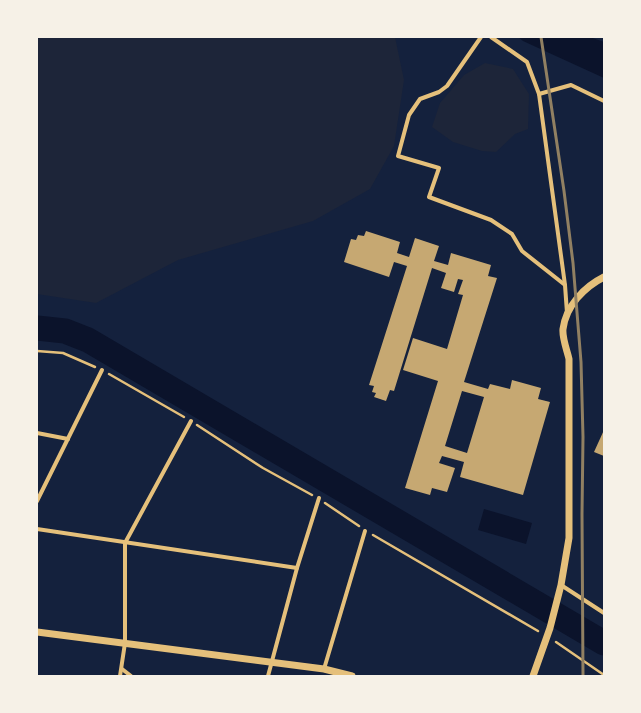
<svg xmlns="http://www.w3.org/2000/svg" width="641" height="713" viewBox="0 0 641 713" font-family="Barlow,sans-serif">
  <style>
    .green { fill: #1d2539 }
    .water { fill: #0b132b }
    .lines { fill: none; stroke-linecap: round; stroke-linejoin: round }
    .river { stroke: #0b132b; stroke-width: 25 }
    .building { fill: #c6a872; fill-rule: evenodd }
    .path { stroke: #e5c07b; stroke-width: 2.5 }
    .minor { stroke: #e5c07b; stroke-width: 4 }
    .tertiary { stroke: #e5c07b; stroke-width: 7 }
    .rail { stroke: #918062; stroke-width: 3 }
  </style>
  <rect width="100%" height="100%" fill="#14213d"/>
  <g class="green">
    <polygon points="37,37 395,37 404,80 394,146 370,189 313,221 178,260 96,303 37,294"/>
    <polygon points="485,63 513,69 529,94 528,129 515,134 496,152 482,151 453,142 432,127 440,103 464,75"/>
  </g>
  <g class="water">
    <polygon points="518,37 590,37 604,42 604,78 523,41"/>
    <polygon points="484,509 532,523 526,544 478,530"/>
  </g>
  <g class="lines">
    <polyline class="river" points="37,328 65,331 88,340 604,643"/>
  </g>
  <g class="building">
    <path d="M366,231L400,242L397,253L409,257L415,238L439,246L434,261L448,265L451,253L491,265L488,276L497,278L464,382L488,389L490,384L510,389L512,380L541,388L538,399L550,402L523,495L460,477L464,462L442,456L439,463L455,468L447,492L432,488L430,495L405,488L438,381L403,370L413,338L447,349L463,295L458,294L463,280L458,279L454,292L441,288L446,273L432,268L394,391L390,390L386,401L374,397L376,393L372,392L374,386L369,385L407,266L394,262L389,277L344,262L351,239L356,240L358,235L364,236ZM462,391L484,397L467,453L445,446Z"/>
    <polygon points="604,430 604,456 594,452"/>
  </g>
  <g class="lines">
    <g class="path">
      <polyline points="37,351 63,353 95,367"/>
      <polyline points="109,374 184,417"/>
      <polyline points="197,425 263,468 312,495"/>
      <polyline points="325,503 359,526"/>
      <polyline points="373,535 538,631"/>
      <polyline points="556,642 604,675"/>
    </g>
    <g class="minor">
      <polyline points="481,37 447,86 439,92 420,99 409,115 398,156 439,168 429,197 491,220 512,234 522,251 565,285"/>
      <polyline points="491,37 527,62 539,94 571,85 604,101"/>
      <polyline points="539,94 565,285 567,313"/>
      <polyline points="37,433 68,439"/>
      <polyline points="37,501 102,370"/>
      <polyline points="37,529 297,568"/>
      <polyline points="561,585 604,613"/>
      <polyline points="122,669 131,676"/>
      <polyline points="324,669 365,531"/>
      <polyline points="120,676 125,643 125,543 191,421"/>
      <polyline points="268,676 297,568 319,498"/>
    </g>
    <g class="tertiary">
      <polyline points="37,632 324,669 352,676"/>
      <path d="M533,676L550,628L561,585L569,538V359C567,350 562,338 563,329C566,306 584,287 604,277"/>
    </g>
    <polyline class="rail" points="541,37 564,191 573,263 581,362 583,437 582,514 583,676"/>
  </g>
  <rect width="641" height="713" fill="none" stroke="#f6f1e7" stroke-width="76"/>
</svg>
